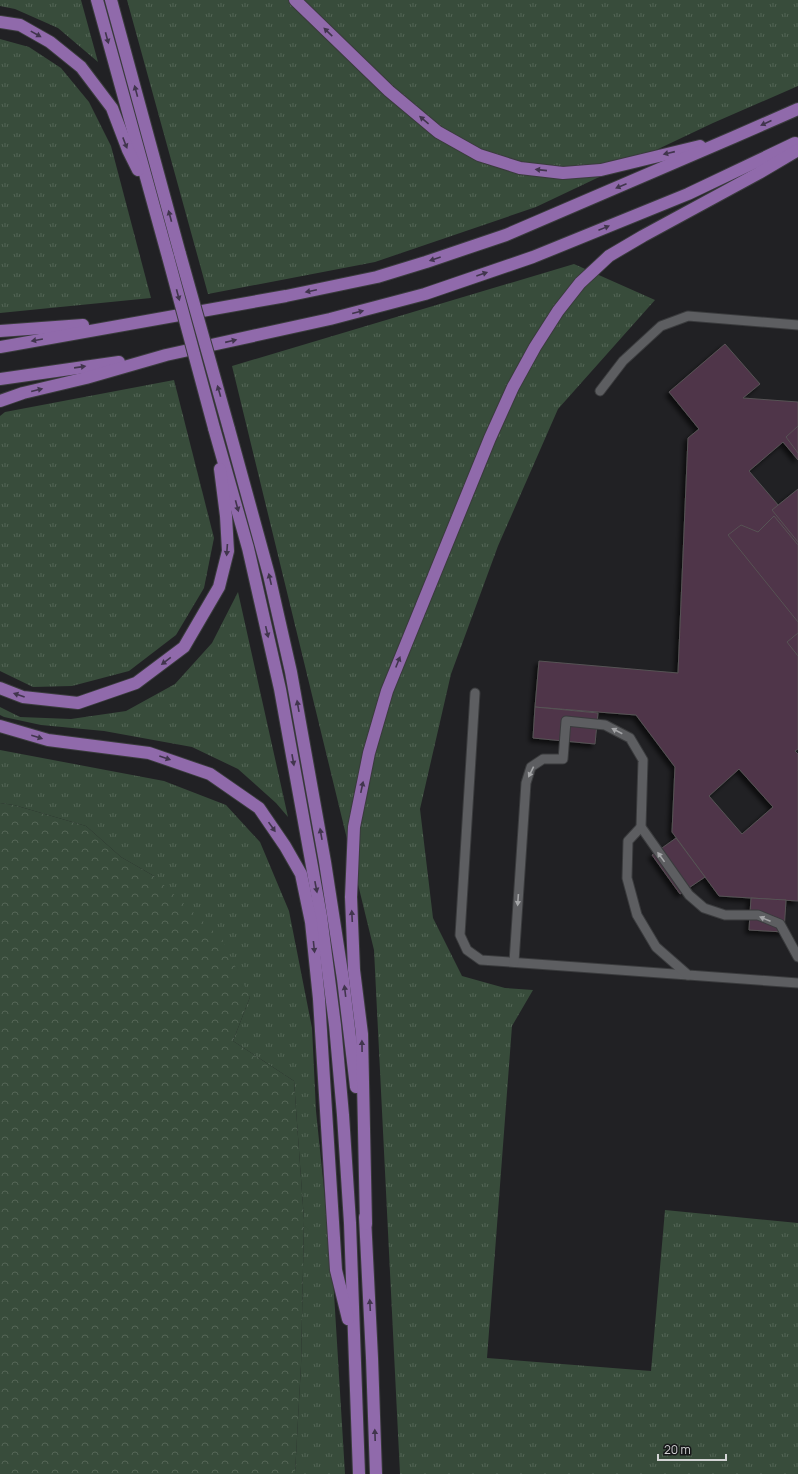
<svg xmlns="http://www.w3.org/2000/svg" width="798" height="1474" viewBox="0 0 798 1474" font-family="Manrope,sans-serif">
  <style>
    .grass { fill: url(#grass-tufts) }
    .forest { fill: url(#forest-crowns) }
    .building { fill: #503448; stroke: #565355; fill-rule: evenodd; filter: url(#shadow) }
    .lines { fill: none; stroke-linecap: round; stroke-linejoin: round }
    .lane-casing { stroke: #3a3b3d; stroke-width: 11 }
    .primary-casing { stroke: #3a3b3d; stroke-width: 14 }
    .lane { stroke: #5d5e61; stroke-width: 9 }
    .primary { stroke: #906aab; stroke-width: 12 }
    .primary-bridge-casing { stroke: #3a3b3d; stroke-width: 14; stroke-linecap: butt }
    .primary-bridge { stroke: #906aab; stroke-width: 12 }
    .oneway { fill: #41354d }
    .oneway2 { fill: #a4a5a7 }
  </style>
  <defs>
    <pattern id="grass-tufts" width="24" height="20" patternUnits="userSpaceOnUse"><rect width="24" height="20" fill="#384c3b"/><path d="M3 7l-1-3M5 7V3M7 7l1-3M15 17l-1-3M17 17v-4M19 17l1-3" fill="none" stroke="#546556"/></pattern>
    <pattern id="forest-crowns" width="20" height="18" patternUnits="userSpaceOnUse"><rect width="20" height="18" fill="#384c3b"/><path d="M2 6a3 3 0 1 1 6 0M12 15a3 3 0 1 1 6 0" fill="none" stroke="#546556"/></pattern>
    <filter id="shadow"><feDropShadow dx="-3.5" dy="3.5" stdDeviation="2" flood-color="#0009"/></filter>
  </defs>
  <rect width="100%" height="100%" fill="#212124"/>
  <g class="grass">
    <polygon points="0,0 81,0 98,62 58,28 15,9 0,6"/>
    <polygon points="127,0 798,0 798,86 713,123 536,207 375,262 208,294"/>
    <polygon points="0,39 29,47 61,68 89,102 111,146 151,298 0,313"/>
    <polygon points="574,264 655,300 558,409 498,546 451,674 420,809 433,918 462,976 505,988 533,990 512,1026 487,1358 651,1371 665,1210 798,1223 798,1474 400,1474 374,950 232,366"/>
    <polygon points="174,380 214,538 204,588 176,635 129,671 72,686 33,687 0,671 0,416 5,412"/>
    <polygon points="238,592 288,817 276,803 238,769 192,747 104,731 41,725 4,717 0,715 0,707 20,717 71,719 126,711 175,684 212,643"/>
    <polygon points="0,750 164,781 226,805 260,842 289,911 312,1028 316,1111 333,1277 345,1474 295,1474 301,1365 304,1220 294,1081 233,1041 250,997 154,876 121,857 86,826 14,805 0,803"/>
  </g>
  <polygon class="forest" points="0,803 14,805 86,826 121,857 154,876 222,939 250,997 233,1041 294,1081 304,1220 301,1365 295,1474 0,1474"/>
  <g class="building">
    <path d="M725,344L760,384L743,398L798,402V460L783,442L749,471L779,506L798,490V749L795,751L798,754V901L719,896L672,832L675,767L636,715L535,707L539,661L678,673L688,438L699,429L669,392ZM739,769L773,807L742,834L709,796Z"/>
    <polygon points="798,426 798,453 786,437"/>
    <polygon points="798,489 798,542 772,510"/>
    <polygon points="774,516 798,545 798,622 728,535 741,525 758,532"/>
    <polygon points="798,633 798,656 787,642"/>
    <polygon points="535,707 598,713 595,744 533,738"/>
    <polygon points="676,838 705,877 680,894 652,855"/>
    <polygon points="751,898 786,900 784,932 749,930"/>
  </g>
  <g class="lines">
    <defs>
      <g id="lane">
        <polyline points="600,391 623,361 661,326 688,316 798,325"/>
        <polyline points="475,693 460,935 467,950 481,960 688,975"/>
        <polyline points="641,827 628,841 627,878 637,915 656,947 688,975 798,983"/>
        <polyline points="514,962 526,783 531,767 543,759 563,759 566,721 605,725 630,738 643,760 641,827 689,895 704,908 725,915 758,915 780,924 798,957"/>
      </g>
      <g id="primary">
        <polyline points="97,0 168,257"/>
        <polyline points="111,0 180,254"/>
        <polyline points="295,0 389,91 438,132 479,155 520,168 563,173 601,170 700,146"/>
        <polyline points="0,22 20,25 50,42 81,67 112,108 128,150 138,170"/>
        <polyline points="0,331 83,325"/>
        <polyline points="0,347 286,296 377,277 426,262 506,235 734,137 798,109"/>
        <polyline points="0,379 119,362"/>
        <polyline points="0,401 23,393 86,378 166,355 330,319 425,294 533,257 688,194 795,143"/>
        <polyline points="214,428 248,548 280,689 321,916 335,1025 343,1115 350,1223 359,1474"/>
        <polyline points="229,429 269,575 291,672 325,862 343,979 356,1087"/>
        <polyline points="0,688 23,697 78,703 136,683 184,647 219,587 228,551 226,516 220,469"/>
        <polyline points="0,726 48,740 149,753 210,774 259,808 285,846 301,874 311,922 319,999 336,1270 348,1319"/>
        <polyline points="365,1217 372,1358 376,1474"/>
        <polyline points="366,1224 362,1034 354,970 351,897 354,827 369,753 387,691 490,438 513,387 535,347 558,311 580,283 609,256 643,236 759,173 798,150"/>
      </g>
    </defs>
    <use href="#lane" class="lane-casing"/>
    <use href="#primary" class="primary-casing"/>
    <use href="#lane" class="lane"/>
    <use href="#primary" class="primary"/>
    <defs>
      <g id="primary-bridge">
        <polyline points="180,254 229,429"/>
        <polyline points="168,257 214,428"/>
      </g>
    </defs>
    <use href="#primary-bridge" class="primary-bridge-casing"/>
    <use href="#primary-bridge" class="primary-bridge"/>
  </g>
  <defs><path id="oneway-solid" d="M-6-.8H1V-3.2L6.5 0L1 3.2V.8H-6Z"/></defs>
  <g class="oneway">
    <use href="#oneway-solid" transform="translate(328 32) rotate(-136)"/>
    <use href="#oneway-solid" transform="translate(36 34) rotate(29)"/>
    <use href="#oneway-solid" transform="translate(107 38) rotate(75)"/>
    <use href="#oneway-solid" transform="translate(136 91) rotate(-105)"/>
    <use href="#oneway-solid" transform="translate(424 120) rotate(-140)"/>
    <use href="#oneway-solid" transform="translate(766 123) rotate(156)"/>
    <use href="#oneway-solid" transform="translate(125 143) rotate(69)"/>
    <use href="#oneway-solid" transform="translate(669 153) rotate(167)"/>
    <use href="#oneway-solid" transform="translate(541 170) rotate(-174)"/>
    <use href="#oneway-solid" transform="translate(621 186) rotate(157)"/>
    <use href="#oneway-solid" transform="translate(170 216) rotate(-105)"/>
    <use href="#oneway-solid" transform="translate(604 228) rotate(-22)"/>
    <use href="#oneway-solid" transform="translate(435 259) rotate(161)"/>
    <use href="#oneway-solid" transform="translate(482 274) rotate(-19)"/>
    <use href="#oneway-solid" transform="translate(311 291) rotate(168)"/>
    <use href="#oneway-solid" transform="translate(178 295) rotate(75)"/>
    <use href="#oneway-solid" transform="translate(358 312) rotate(-14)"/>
    <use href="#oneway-solid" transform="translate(37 340) rotate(170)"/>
    <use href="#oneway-solid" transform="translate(231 341) rotate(-13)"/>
    <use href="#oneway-solid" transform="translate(80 367) rotate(-8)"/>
    <use href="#oneway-solid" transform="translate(37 390) rotate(-14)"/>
    <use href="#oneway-solid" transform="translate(219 391) rotate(-106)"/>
    <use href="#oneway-solid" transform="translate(237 506) rotate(75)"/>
    <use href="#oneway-solid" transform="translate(227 550) rotate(94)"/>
    <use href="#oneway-solid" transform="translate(270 579) rotate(-103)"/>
    <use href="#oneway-solid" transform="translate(267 632) rotate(77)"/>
    <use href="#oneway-solid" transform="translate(166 661) rotate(143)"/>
    <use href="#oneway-solid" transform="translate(398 662) rotate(-68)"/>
    <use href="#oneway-solid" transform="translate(19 695) rotate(-161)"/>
    <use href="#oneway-solid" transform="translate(298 706) rotate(-100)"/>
    <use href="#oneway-solid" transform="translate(37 737) rotate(17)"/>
    <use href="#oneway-solid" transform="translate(165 758) rotate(19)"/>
    <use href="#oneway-solid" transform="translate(293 760) rotate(80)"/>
    <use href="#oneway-solid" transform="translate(362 787) rotate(-78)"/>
    <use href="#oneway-solid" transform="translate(272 827) rotate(55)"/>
    <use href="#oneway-solid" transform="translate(321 834) rotate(-100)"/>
    <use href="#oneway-solid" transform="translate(316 887) rotate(79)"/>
    <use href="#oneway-solid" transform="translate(352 916) rotate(-93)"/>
    <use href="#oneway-solid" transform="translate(314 947) rotate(84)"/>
    <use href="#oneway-solid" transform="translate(345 991) rotate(-97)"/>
    <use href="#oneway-solid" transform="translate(362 1046) rotate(-91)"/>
    <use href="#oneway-solid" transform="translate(370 1305) rotate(-93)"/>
    <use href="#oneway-solid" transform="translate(375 1435) rotate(-92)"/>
  </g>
  <g class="oneway2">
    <use href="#oneway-solid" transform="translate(617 731) rotate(-153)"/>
    <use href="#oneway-solid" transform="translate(531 772) rotate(116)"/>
    <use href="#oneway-solid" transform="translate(661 857) rotate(-126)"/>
    <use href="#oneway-solid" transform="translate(518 900) rotate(94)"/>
    <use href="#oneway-solid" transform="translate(765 919) rotate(-158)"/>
  </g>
  <path d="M658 1454v6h68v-6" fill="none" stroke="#d3d4d5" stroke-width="2"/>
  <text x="664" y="1454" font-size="12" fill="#d3d4d5" stroke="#17181a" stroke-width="3" paint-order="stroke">20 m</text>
</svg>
